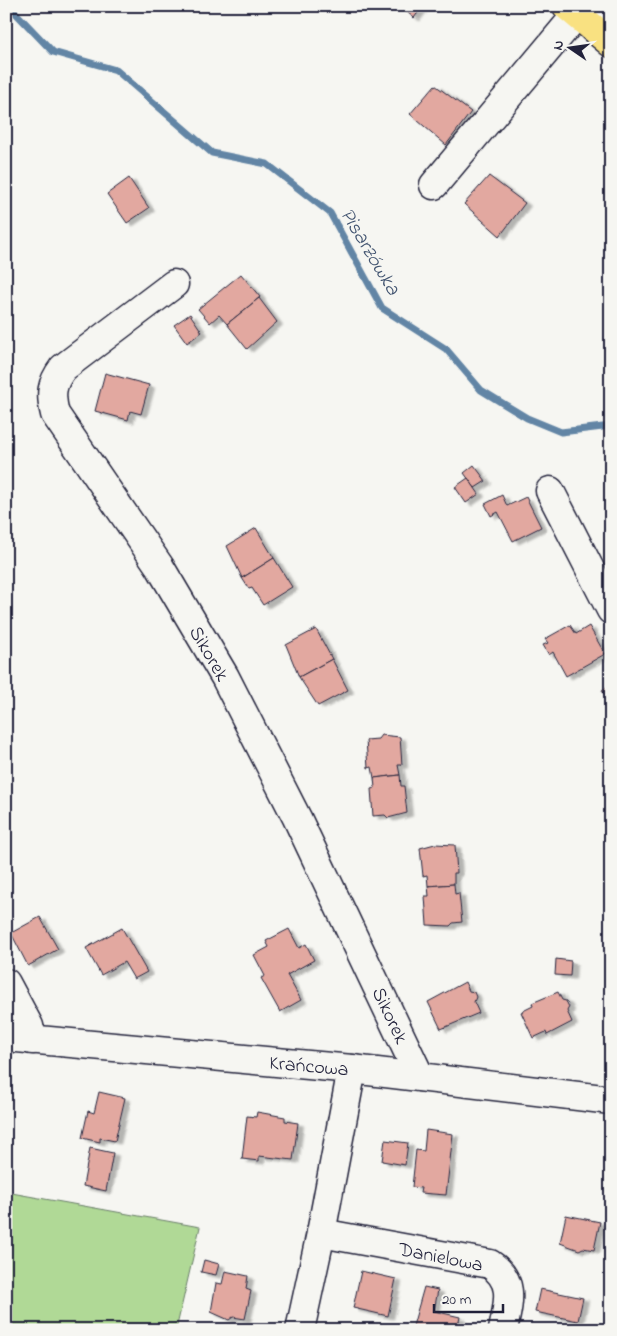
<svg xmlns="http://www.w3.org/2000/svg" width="617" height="1336" viewBox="0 0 617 1336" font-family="'Indie Flower',sans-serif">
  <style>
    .green { fill: #b0d996; stroke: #697e68 }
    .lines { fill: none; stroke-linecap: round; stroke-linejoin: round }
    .stream { stroke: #6285a5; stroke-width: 7 }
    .building { fill: #e2a8a0; stroke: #22223b; filter: url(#shadow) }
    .minor-casing { stroke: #22223b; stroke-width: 31 }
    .major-casing { stroke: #22223b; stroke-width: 31 }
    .minor { stroke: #f6f6f2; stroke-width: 28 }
    .major { stroke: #f9e181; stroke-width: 28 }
    .labels { text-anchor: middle; stroke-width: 4; stroke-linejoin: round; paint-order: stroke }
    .street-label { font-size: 20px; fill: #22223b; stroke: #f6f6f2 }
    .water-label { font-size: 21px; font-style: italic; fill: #425470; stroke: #f6f6f2 }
  </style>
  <defs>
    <filter id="shadow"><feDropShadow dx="5.5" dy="3" stdDeviation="1" flood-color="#0004"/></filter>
  </defs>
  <rect width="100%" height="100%" fill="#f6f6f2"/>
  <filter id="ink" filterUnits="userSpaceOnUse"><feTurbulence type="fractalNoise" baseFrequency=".02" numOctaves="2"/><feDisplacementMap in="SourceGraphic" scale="10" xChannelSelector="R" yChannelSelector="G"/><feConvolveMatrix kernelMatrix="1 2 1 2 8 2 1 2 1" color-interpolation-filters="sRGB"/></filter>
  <g filter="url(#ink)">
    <polygon class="green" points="6,1192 200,1227 176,1330 25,1330 6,1325"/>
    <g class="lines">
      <polyline class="stream" points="9,6 53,52 116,70 212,153 267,164 330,213 382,308 446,349 481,390 527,418 561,432 611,426"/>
    </g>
    <g class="building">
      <polygon points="400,6 423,6 414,18"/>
      <polygon points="435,85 471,112 446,145 410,114"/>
      <polygon points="489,176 525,203 500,236 464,204"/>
      <polygon points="129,178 149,208 127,223 107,194"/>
      <polygon points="241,274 260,297 227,324 219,315 210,323 198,309"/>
      <polygon points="259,298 277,322 247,349 227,324"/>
      <polygon points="190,314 202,332 187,343 174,325"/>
      <polygon points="105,373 149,385 141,414 130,411 128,420 95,411"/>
      <polygon points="474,465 486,481 475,488 464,473"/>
      <polygon points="468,478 479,494 466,503 455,487"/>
      <polygon points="502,495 507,506 526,497 541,527 513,541 498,512 491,516 485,504"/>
      <polygon points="256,528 274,558 242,578 227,546"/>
      <polygon points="274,558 292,587 263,605 252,588 249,589 242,578"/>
      <polygon points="570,625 576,634 589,626 605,654 566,676 553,652 549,655 543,645 548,643 545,639"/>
      <polygon points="316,629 332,659 299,677 286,645"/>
      <polygon points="332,659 348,690 318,706 299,677"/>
      <polygon points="611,685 611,702 609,703 602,690"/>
      <polygon points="381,735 400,737 402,765 398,765 400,775 374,778 372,767 368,768 366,740 378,739"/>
      <polygon points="400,775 401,786 404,786 407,813 388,818 385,815 373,816 371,789 375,788 374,778"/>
      <polygon points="435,844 455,845 457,873 454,873 454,884 428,886 427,875 423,876 420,848"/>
      <polygon points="454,884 455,894 459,893 462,922 453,923 450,926 427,925 425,896 429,896 428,886"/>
      <polygon points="40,917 58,949 28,966 11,933"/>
      <polygon points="122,928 147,972 134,979 124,962 101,975 86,948"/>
      <polygon points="289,929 299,948 306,944 314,960 287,975 301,1000 280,1012 261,978 265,976 254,955 269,947 266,941"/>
      <polygon points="556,959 571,961 570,976 555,975"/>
      <polygon points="465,982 469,991 474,992 476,997 474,1002 479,1013 441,1029 428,1002"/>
      <polygon points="558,992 562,1000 566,1001 569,1007 567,1011 572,1022 547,1035 546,1032 533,1038 521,1012 533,1006 532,1003"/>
      <polygon points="99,1092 125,1098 115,1141 100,1138 100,1142 82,1138 88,1111 94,1113"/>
      <polygon points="257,1112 285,1117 285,1121 298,1123 293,1160 259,1156 259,1161 242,1159 247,1116 256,1117"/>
      <polygon points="426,1130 453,1134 446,1195 420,1193 421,1188 412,1187 416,1150 424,1151"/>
      <polygon points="385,1140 408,1143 405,1165 382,1161"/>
      <polygon points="90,1148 113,1153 106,1191 83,1186"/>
      <polygon points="566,1215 600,1222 594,1250 583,1248 579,1250 560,1243"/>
      <polygon points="204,1260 219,1264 216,1275 201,1272"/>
      <polygon points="225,1271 248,1276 246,1289 251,1291 245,1319 233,1317 229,1320 211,1312 216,1283 222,1284"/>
      <polygon points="361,1271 396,1279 388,1316 353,1308"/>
      <polygon points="424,1287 438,1290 434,1311 460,1317 457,1330 414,1330 413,1326"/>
      <polygon points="540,1289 583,1298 578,1321 535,1312"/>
    </g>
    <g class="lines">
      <defs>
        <g id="minor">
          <polyline points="594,29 611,7"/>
          <polyline points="434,185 577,14"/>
          <path d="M174,284L63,368C51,384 50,394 55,414L160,567L225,677L297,818L420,1077"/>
          <polyline points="550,491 611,610"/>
          <polyline points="6,983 29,1026 32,1040"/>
          <polyline points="6,1037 352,1069 611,1100"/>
          <path d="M321,1233L490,1264C516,1281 508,1304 503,1330"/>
          <polyline points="300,1330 321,1233 352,1069"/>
        </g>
        <polyline id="major" points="567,6 611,43"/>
      </defs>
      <use href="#minor" class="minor-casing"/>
      <use href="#major" class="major-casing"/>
      <use href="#minor" class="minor"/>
      <use href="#major" class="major"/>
    </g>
  </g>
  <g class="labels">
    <g class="street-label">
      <text transform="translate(210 653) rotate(60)" y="7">Sikorek</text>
      <text transform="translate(391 1015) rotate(65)" y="7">Sikorek</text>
      <text transform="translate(309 1065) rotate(5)" y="7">Krańcowa</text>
      <text transform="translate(441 1256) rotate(11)" y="7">Danielowa</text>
    </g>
    <g class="water-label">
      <text transform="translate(371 251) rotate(59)" y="7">Pisarzówka</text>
    </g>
  </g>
  <rect width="617" height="1336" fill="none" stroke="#f6f6f2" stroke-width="25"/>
  <rect x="12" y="12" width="592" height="1311" fill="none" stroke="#22223b" stroke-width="2" filter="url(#ink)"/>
  <g transform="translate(570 48) rotate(283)" stroke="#f6f6f2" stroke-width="4" paint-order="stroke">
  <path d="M0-4L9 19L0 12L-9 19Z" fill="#22223b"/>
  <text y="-8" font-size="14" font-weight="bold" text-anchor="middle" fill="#22223b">N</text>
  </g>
  <path d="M434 1304v8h69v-8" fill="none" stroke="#22223b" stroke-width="2.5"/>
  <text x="442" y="1304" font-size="15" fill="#22223b" stroke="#f6f6f2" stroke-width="4" paint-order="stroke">20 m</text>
</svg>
